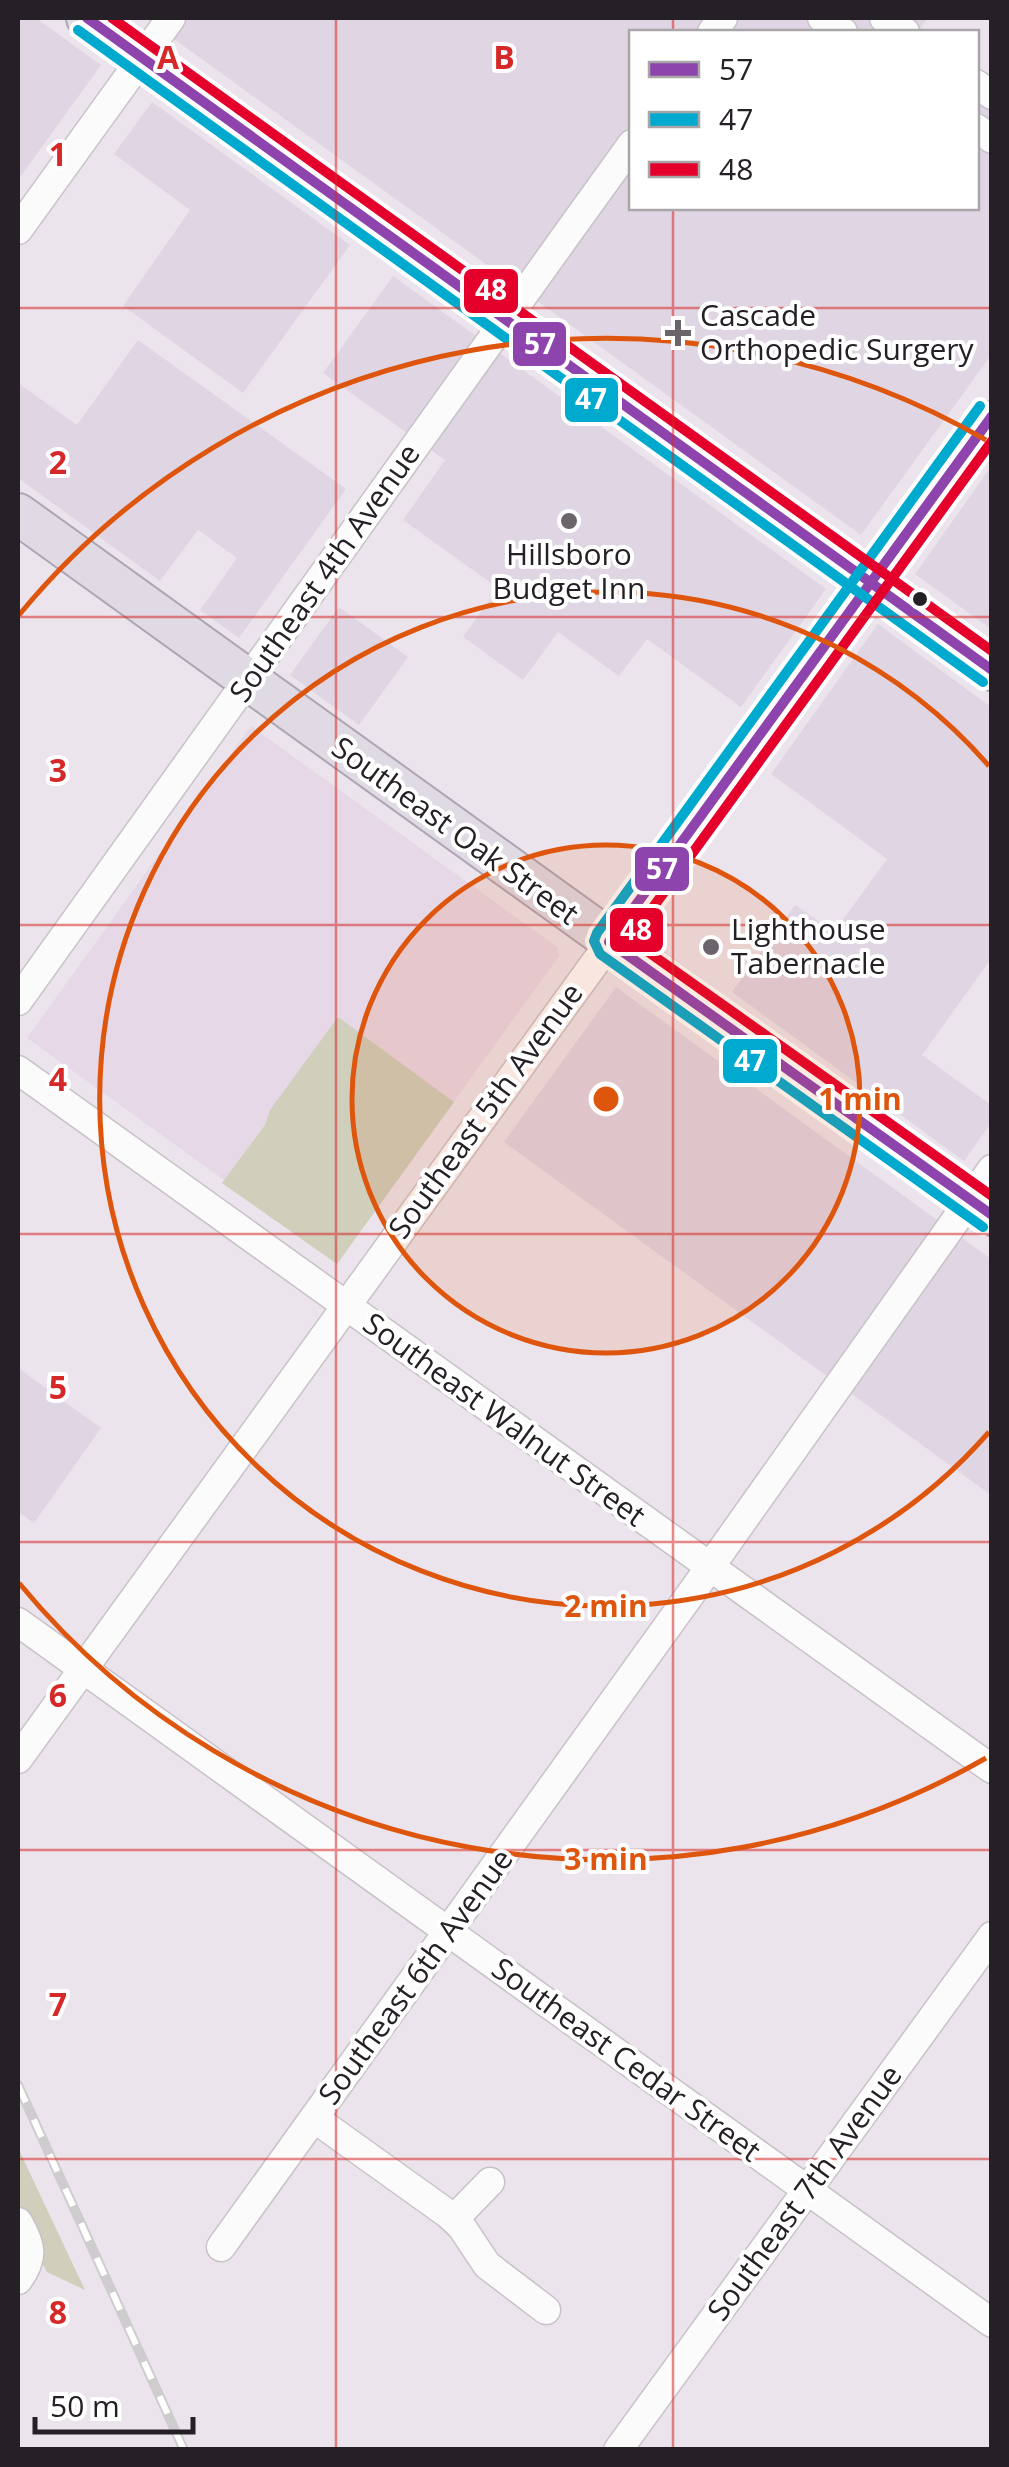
<svg xmlns="http://www.w3.org/2000/svg" width="1009" height="2467" viewBox="0 0 1009 2467" font-family="'Open Sans',sans-serif">
  <style>
    .commercial { fill: #e0d5e3 }
    .built { fill: #e6d8e6 }
    .green { fill: #cfcfbc }
    .lines { fill: none; stroke-linecap: round; stroke-linejoin: round }
    .minor-casing { stroke: #c8c2c8; stroke-width: 31 }
    .highway-casing { stroke: #aea5b3; stroke-width: 44 }
    .minor { stroke: #fcfbfc; stroke-width: 28 }
    .highway { stroke: #dfdae4; stroke-width: 40 }
    .rail-casing { stroke: #cecccf; stroke-width: 10 }
    .rail { stroke: #fff; stroke-width: 6; stroke-dasharray: 19; stroke-linecap: butt }
    .bus-1-casing { stroke: #fff; stroke-width: 18 }
    .bus-2-casing { stroke: #fff; stroke-width: 18 }
    .bus-3-casing { stroke: #fff; stroke-width: 18 }
    .bus-1 { stroke: #8e44ad; stroke-width: 10 }
    .bus-2 { stroke: #00a9ce; stroke-width: 10 }
    .bus-3 { stroke: #e4002b; stroke-width: 10 }
    .grid { fill: none; stroke: #d62828; stroke-width: 2.5; stroke-opacity: 0.55 }
    .ring { fill: none; stroke: #de560d; stroke-width: 5 }
    .poi-dot { fill: #6b656b; stroke: #fff; stroke-width: 4 }
    .bus-dot { fill: #252025; stroke: #fff; stroke-width: 4 }
    .labels { text-anchor: middle; stroke-width: 8; stroke-linejoin: round; paint-order: stroke }
    .poi-label { font-size: 30px; fill: #252025; stroke: #fff; text-anchor: start }
    .street-label { font-size: 30px; fill: #252025; stroke: #fff }
    .grid-label { font-size: 32px; text-anchor: middle; font-weight: bold; fill: #d62828; stroke: #fff; stroke-width: 8; stroke-linejoin: round; paint-order: stroke }
    .centre { fill: #de560d; stroke: #fff; stroke-width: 5 }
    .ring-label { font-size: 30px; text-anchor: middle; font-weight: bold; fill: #de560d; stroke: #fff; stroke-width: 8; stroke-linejoin: round; paint-order: stroke }
    .line-badge { stroke: #fff; stroke-width: 4 }
    .badge-label { font-size: 28px; text-anchor: middle; font-weight: bold; fill: #fff }
  </style>
  <rect width="100%" height="100%" fill="#ece4ec"/>
  <g class="commercial">
    <polygon points="18,18 36,18 101,65 18,180"/>
    <polygon points="145,18 928,18 921,27 928,32 632,32 632,208 976,208 977,67 991,78 991,355 861,535"/>
    <polygon points="152,102 350,245 243,393 123,306 190,210 114,154"/>
    <polygon points="393,276 826,589 741,707 647,639 619,676 558,632 523,680 463,637 498,588 403,520 445,460 323,373"/>
    <polygon points="138,340 346,489 239,638 200,610 237,558 198,530 160,581 18,478 18,383 77,425"/>
    <polygon points="991,467 991,629 915,574"/>
    <polygon points="339,607 408,657 359,725 290,675"/>
    <polygon points="878,624 991,707 991,959 922,1055 991,1105 991,1123 964,1161 732,992 795,905 834,932 887,859 771,774"/>
    <polygon points="616,987 991,1259 991,1495 504,1142"/>
    <polygon points="18,1368 101,1428 34,1523 18,1512"/>
  </g>
  <polygon class="built" points="251,726 557,947 559,956 338,1262 27,1038"/>
  <g class="green">
    <polygon points="338,1017 454,1102 337,1264 222,1183 265,1125 270,1110"/>
    <polygon points="18,2147 27,2167 85,2290 47,2272 40,2259 38,2239 18,2205 18,2181 20,2179"/>
  </g>
  <g class="lines">
    <defs>
      <g id="minor">
        <polyline points="822,18 843,32"/>
        <polyline points="884,18 905,32"/>
        <polyline points="712,32 723,18"/>
        <polyline points="976,84 992,95"/>
        <polyline points="976,128 992,139"/>
        <polyline points="18,230 171,18"/>
        <path d="M18,1001C224,717 426,429 632,144"/>
        <polyline points="18,1070 992,1769"/>
        <polyline points="18,1622 992,2323"/>
        <polyline points="18,1759 992,415"/>
        <polyline points="314,2118 448,2214 461,2226 487,2265 546,2310"/>
        <polyline points="454,2219 490,2182"/>
        <path d="M18,2222C32,2246 34,2258 18,2280"/>
        <polyline points="221,2247 695,1588 992,1169"/>
        <polyline points="618,2450 992,1936"/>
      </g>
      <g id="highway">
        <polyline points="87,18 992,670"/>
        <polyline points="18,514 992,1215"/>
      </g>
    </defs>
    <use href="#minor" class="minor-casing"/>
    <use href="#highway" class="highway-casing"/>
    <use href="#minor" class="minor"/>
    <use href="#highway" class="highway"/>
    <defs>
      <polyline id="rail" points="18,2085 184,2450"/>
    </defs>
    <use href="#rail" class="rail-casing"/>
    <use href="#rail" class="rail"/>
    <defs>
      <g id="bus-1">
        <polyline points="87,18 992,670"/>
        <polyline points="992,416 609,942 992,1215"/>
      </g>
      <g id="bus-2">
        <polyline points="78,30 983,682"/>
        <polyline points="980,406 597,933 594,941 600,954 983,1227"/>
      </g>
      <g id="bus-3">
        <polyline points="112,18 992,651"/>
        <polyline points="992,441 630,939 992,1196"/>
      </g>
    </defs>
    <use href="#bus-1" class="bus-1-casing"/>
    <use href="#bus-2" class="bus-2-casing"/>
    <use href="#bus-3" class="bus-3-casing"/>
    <use href="#bus-1" class="bus-1"/>
    <use href="#bus-2" class="bus-2"/>
    <use href="#bus-3" class="bus-3"/>
  </g>
  <path class="grid" d="M336,18V2450M673,18V32M673,208V2450M18,308H992M18,617H992M18,925H992M18,1234H992M18,1542H992M18,1850H992M18,2159H992"/>
  <circle cx="606" cy="1099" r="254" fill="#de560d" fill-opacity=".12"/>
  <g class="ring">
    <circle cx="606" cy="1099" r="254"/>
    <path d="M989 1432A507 507 0 1 1 989 766"/>
    <path d="M986 1758A761 761 0 0 1 19 1583M19 615A761 761 0 0 1 986 440"/>
  </g>
  <g class="poi-dot">
    <path d="M673 318h10v10h10v10h-10v10h-10v-10h-10v-10h10z"/>
    <circle cx="569" cy="521" r="10"/>
    <circle cx="711" cy="947" r="10"/>
  </g>
  <circle class="bus-dot" cx="920" cy="599" r="9"/>
  <g class="labels">
    <g class="poi-label">
      <text x="700" y="326">Cascade<tspan x="700" dy="34">Orthopedic Surgery</tspan></text>
      <text x="569" y="565" text-anchor="middle">Hillsboro<tspan x="569" dy="34">Budget Inn</tspan></text>
      <text x="731" y="940">Lighthouse<tspan x="731" dy="34">Tabernacle</tspan></text>
    </g>
    <g class="street-label">
      <text transform="translate(325 573) rotate(-55)" y="10">Southeast 4th Avenue</text>
      <text transform="translate(455 831) rotate(36)" y="10">Southeast Oak Street</text>
      <text transform="translate(486 1111) rotate(-54)" y="10">Southeast 5th Avenue</text>
      <text transform="translate(504 1420) rotate(36)" y="10">Southeast Walnut Street</text>
      <text transform="translate(416 1977) rotate(-54)" y="10">Southeast 6th Avenue</text>
      <text transform="translate(626 2060) rotate(36)" y="10">Southeast Cedar Street</text>
      <text transform="translate(805 2193) rotate(-54)" y="10">Southeast 7th Avenue</text>
    </g>
  </g>
  <g class="grid-label">
    <text x="168" y="69">A</text>
    <text x="504" y="69">B</text>
    <text x="58" y="166">1</text>
    <text x="58" y="474">2</text>
    <text x="58" y="782">3</text>
    <text x="58" y="1091">4</text>
    <text x="58" y="1399">5</text>
    <text x="58" y="1707">6</text>
    <text x="58" y="2016">7</text>
    <text x="58" y="2324">8</text>
  </g>
  <circle cx="606" cy="1099" r="15" class="centre"/>
  <g class="ring-label">
    <text x="860" y="1110">1 min</text>
    <text x="606" y="1617">2 min</text>
    <text x="606" y="1870">3 min</text>
  </g>
  <g class="line-badge">
    <rect x="462" y="267" width="58" height="48" rx="10" fill="#e4002b"/>
    <rect x="511" y="320" width="57" height="48" rx="10" fill="#8e44ad"/>
    <rect x="563" y="376" width="57" height="48" rx="10" fill="#00a9ce"/>
    <rect x="633" y="845" width="58" height="48" rx="10" fill="#8e44ad"/>
    <rect x="608" y="906" width="57" height="48" rx="10" fill="#e4002b"/>
    <rect x="721" y="1037" width="58" height="48" rx="10" fill="#00a9ce"/>
  </g>
  <g class="badge-label">
    <text x="491" y="300">48</text>
    <text x="540" y="354">57</text>
    <text x="591" y="409">47</text>
    <text x="662" y="879">57</text>
    <text x="636" y="940">48</text>
    <text x="750" y="1071">47</text>
  </g>
  <rect width="1009" height="2467" fill="none" stroke="#252025" stroke-width="40"/>
  <rect x="629" y="30" width="350" height="180" fill="#ffffff" stroke="#a8a6a8" stroke-width="2.5"/>
  <rect x="649" y="62" width="50" height="15" fill="#8e44ad" stroke="#a8a6a8" stroke-width="2.5"/>
  <text x="719" y="80" font-size="30" fill="#252025">57</text>
  <rect x="649" y="112" width="50" height="15" fill="#00a9ce" stroke="#a8a6a8" stroke-width="2.5"/>
  <text x="719" y="130" font-size="30" fill="#252025">47</text>
  <rect x="649" y="162" width="50" height="15" fill="#e4002b" stroke="#a8a6a8" stroke-width="2.5"/>
  <text x="719" y="180" font-size="30" fill="#252025">48</text>
  <path d="M35 2417v15h158v-15" fill="none" stroke="#252025" stroke-width="5"/>
  <text x="50" y="2417" font-size="30" fill="#252025" stroke="#ffffff" stroke-width="8" paint-order="stroke">50 m</text>
</svg>
